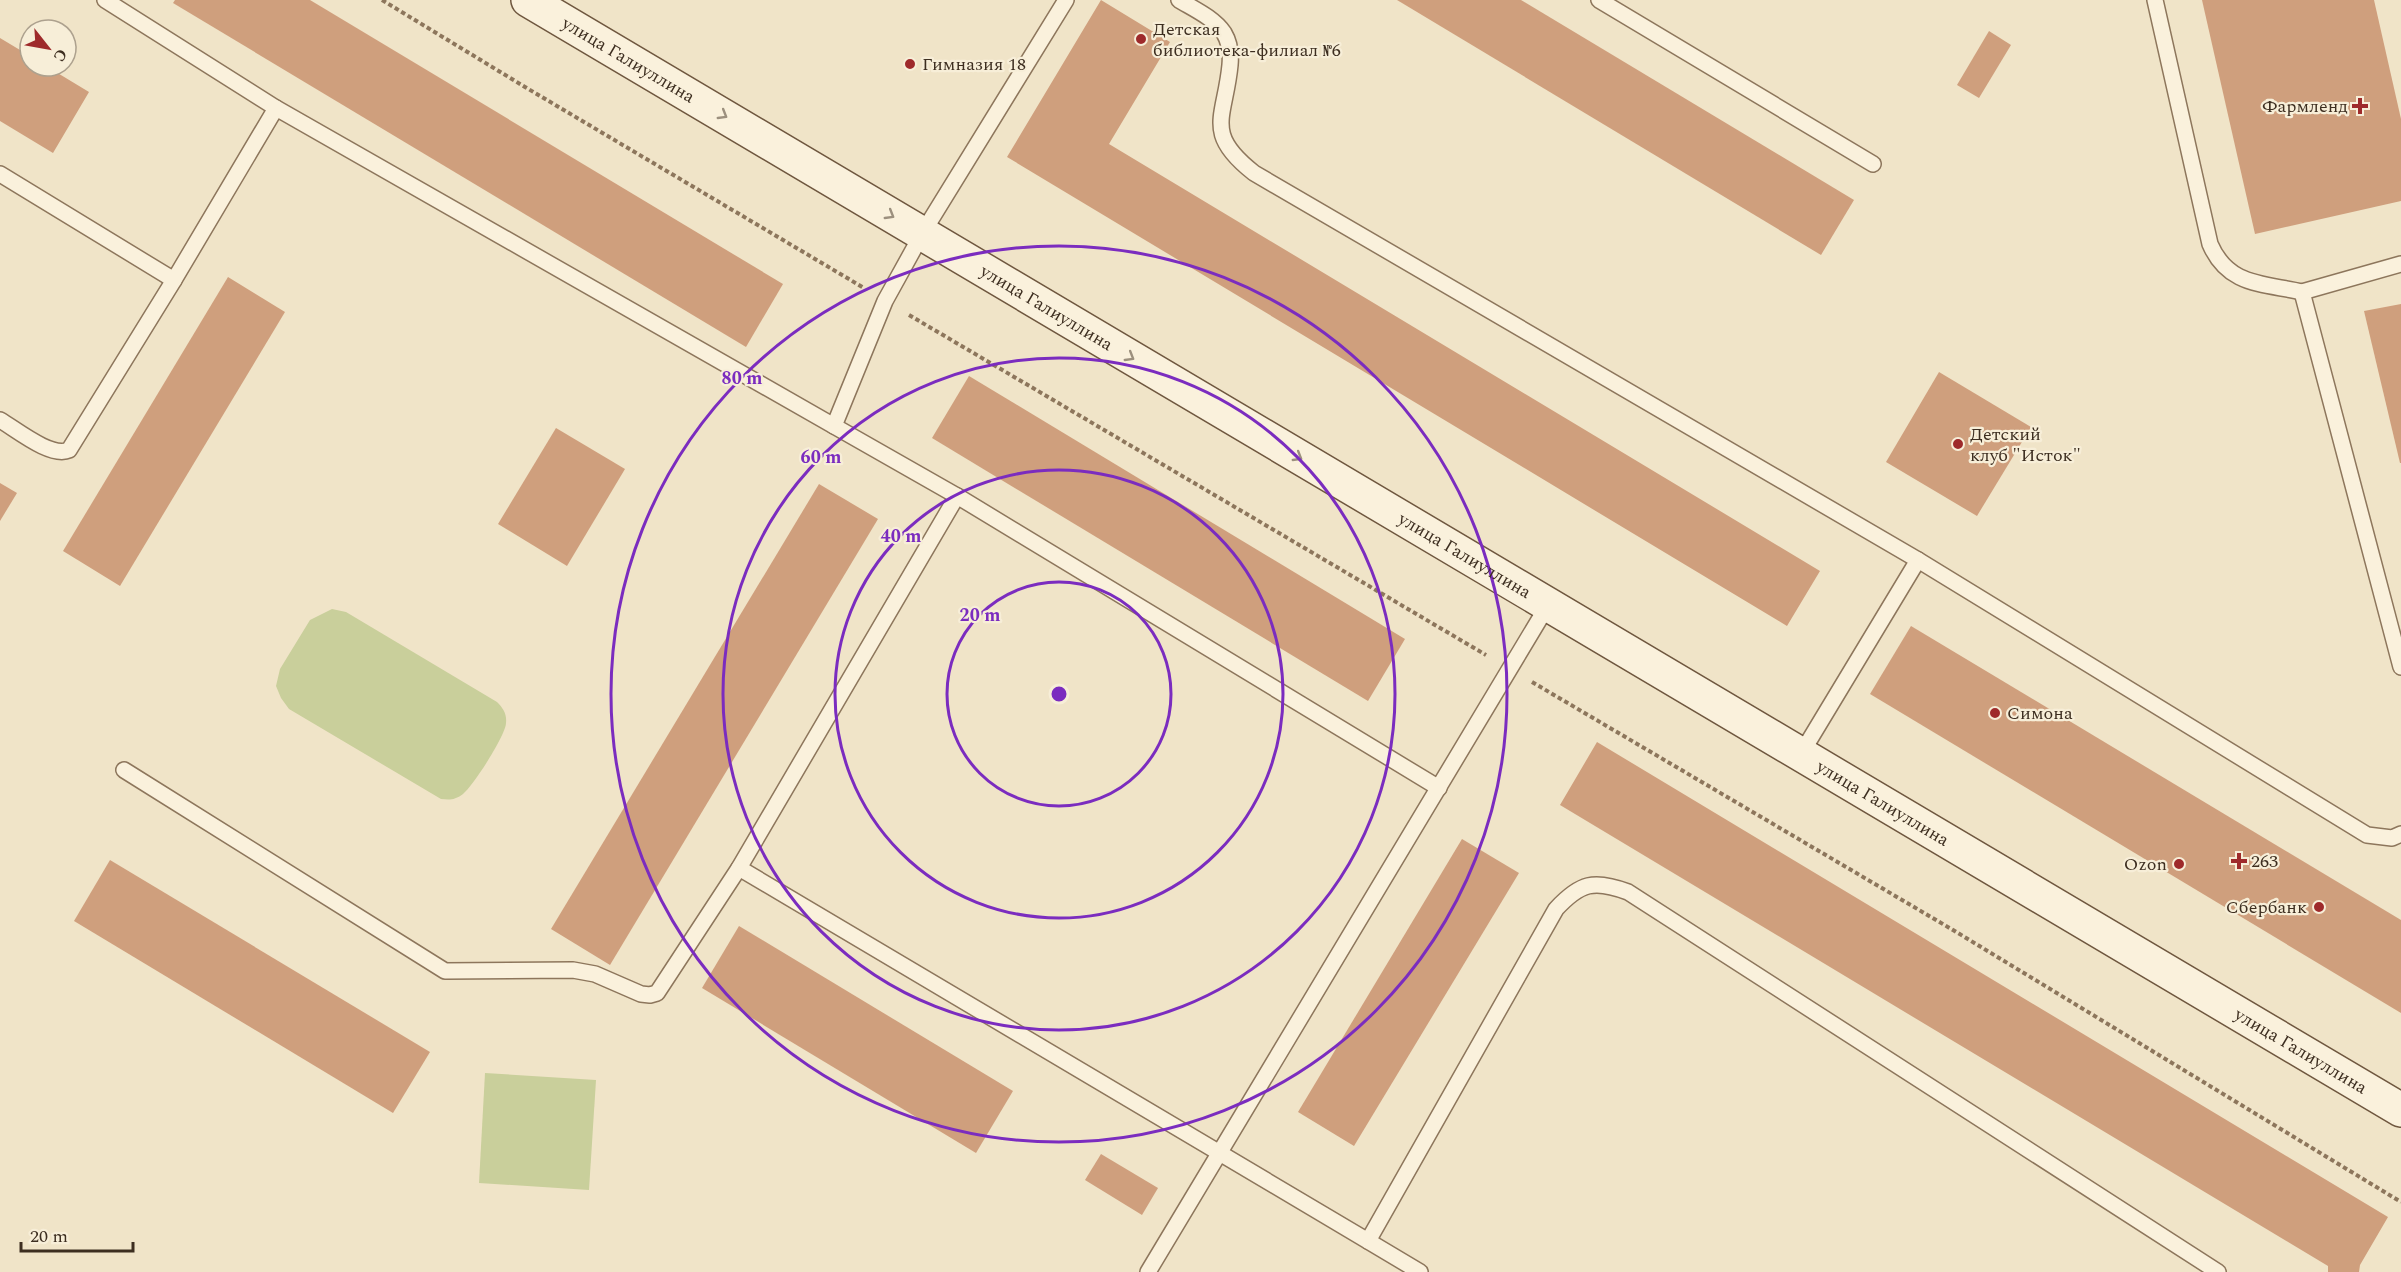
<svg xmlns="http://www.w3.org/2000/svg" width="2401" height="1272" viewBox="0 0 2401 1272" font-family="Spectral,serif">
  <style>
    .green { fill: #c9cf9b }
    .building { fill: #cf9f7d }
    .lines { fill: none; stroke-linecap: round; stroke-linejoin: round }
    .lane-casing { stroke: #8d765c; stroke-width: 18 }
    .secondary-casing { stroke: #6f573f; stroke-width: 36 }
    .path { stroke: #8d765c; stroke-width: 4; stroke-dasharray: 4.5 3; stroke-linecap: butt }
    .lane { stroke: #faf1dc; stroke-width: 15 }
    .secondary { stroke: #faf1dc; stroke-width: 33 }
    .oneway { stroke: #9c907e }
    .ring { fill: none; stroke: #7b2cbf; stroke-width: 3 }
    .poi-dot { fill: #9e2a2b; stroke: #f7eed8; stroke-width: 2 }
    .labels { text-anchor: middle; stroke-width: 4.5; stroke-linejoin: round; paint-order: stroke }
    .poi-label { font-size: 18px; fill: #3d2e20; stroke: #f7eed8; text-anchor: start }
    .street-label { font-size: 18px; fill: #3d2e20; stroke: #f7eed8 }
    .centre { fill: #7b2cbf; stroke: #f7eed8; stroke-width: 3 }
    .ring-label { font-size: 18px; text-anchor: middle; font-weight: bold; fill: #7b2cbf; stroke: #f7eed8; stroke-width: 4.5; stroke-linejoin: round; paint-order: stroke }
  </style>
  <rect width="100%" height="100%" fill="#f0e4c8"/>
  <g class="green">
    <path d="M332,609L346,612L497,702C503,708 507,714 506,723C506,735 473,786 463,794C455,800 450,800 441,799L289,709L281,698L276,686L280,669L310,620Z"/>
    <polygon points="485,1073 596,1080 589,1190 479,1183"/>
  </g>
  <g class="building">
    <polygon points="175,0 310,0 783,284 746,347 173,3"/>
    <polygon points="1101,0 1170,42 1109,144 1820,571 1787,626 1007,157"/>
    <polygon points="1397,0 1521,0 1854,200 1821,255"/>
    <polygon points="2202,0 2374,0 2401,119 2401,201 2255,234"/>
    <polygon points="1989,31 2011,45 1979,98 1957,85"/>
    <polygon points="0,38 30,56 30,66 46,66 89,92 53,153 0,121"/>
    <polygon points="228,277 285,312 120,586 63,551"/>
    <polygon points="2401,304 2401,463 2400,463 2364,311"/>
    <polygon points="1939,372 2031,427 1977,516 1886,462"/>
    <polygon points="969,376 1405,639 1368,701 932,438"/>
    <polygon points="556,428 625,469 567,566 498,524"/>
    <polygon points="0,483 17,493 0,521"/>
    <polygon points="819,484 878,519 610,965 551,929"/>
    <polygon points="1911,626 2401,920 2401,1013 1870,694"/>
    <polygon points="1597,742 2388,1217 2360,1265 2359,1272 2328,1272 2328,1266 1560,805"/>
    <polygon points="1462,839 1519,873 1354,1146 1298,1112"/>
    <polygon points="110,860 430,1052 393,1113 74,921"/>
    <polygon points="739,926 1013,1091 976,1153 702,988"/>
    <polygon points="1101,1154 1158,1188 1142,1215 1085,1180"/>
  </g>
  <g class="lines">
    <defs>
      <g id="lane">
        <polyline points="105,0 276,108"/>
        <polyline points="1066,0 922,234 885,301 834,426 957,496 1439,788"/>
        <path d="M1179,0C1194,9 1214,18 1224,33C1230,43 1231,54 1230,65C1225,118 1203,133 1254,173L1918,560L2367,835L2392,838L2401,834"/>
        <polyline points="1599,0 1873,164"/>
        <path d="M2155,0L2210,244C2228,286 2262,283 2302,292"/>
        <polyline points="0,174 174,280 276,108 834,426"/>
        <polyline points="2401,264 2302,292 2401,667"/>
        <path d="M0,420C17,430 51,458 69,450L174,280"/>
        <polyline points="1801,754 1918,560"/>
        <polyline points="124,770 445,971 573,970 595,974 641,994 650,995 657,993 739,868 957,496"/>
        <path d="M739,868L1368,1241L1556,909C1580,883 1594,879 1628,892L2218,1272"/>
        <polyline points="1368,1241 1420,1272"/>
        <polyline points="1148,1272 1548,605"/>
      </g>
      <g id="secondary">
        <path id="s1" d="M528,0L2401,1110"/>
      </g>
    </defs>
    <use href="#lane" class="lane-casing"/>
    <use href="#secondary" class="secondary-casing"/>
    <g class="path">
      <polyline points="382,0 525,87 864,288"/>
      <polyline points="909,315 1486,655"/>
      <polyline points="1532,682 1953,930 2401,1202"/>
    </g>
    <use href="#lane" class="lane"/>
    <use href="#secondary" class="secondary"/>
  </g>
  <defs><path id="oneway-chevron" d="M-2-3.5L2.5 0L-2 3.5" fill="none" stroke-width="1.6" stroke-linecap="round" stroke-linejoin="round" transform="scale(1.5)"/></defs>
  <g class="oneway">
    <use href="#oneway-chevron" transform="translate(723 115) rotate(31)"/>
    <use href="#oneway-chevron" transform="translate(890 215) rotate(31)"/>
    <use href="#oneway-chevron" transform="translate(1130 357) rotate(31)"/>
    <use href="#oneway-chevron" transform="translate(1298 457) rotate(31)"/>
  </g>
  <g class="ring">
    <circle cx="1059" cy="694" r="112"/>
    <circle cx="1059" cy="694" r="224"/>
    <circle cx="1059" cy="694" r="336"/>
    <circle cx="1059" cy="694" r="448"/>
  </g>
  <g class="poi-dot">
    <circle cx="1141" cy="39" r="6"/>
    <circle cx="910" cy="64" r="6"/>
    <path d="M2357 97h6v6h6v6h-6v6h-6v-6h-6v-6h6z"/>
    <circle cx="1958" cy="444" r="6"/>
    <circle cx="1995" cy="713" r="6"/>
    <path d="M2236 852h6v6h6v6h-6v6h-6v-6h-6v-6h6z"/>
    <circle cx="2179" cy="864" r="6"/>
    <circle cx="2319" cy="907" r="6"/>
  </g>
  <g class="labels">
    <g class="poi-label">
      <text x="1153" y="35">Детская<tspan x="1153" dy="21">библиотека-филиал №6</tspan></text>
      <text x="922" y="70">Гимназия 18</text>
      <text x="2348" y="112" text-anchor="end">Фармленд</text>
      <text x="1970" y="440">Детский<tspan x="1970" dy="21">клуб "Исток"</tspan></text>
      <text x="2007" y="719">Симона</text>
      <text x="2251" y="867">263</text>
      <text x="2167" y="870" text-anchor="end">Ozon</text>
      <text x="2307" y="913" text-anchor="end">Сбербанк</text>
    </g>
    <g class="street-label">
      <text dy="6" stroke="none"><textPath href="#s1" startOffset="117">улица Галиуллина</textPath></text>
      <text dy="6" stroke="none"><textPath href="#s1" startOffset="603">улица Галиуллина</textPath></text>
      <text dy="6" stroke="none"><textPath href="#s1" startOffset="1089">улица Галиуллина</textPath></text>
      <text dy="6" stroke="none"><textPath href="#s1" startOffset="1575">улица Галиуллина</textPath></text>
      <text dy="6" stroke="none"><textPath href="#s1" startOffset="2061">улица Галиуллина</textPath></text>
    </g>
  </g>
  <circle cx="1059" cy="694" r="9" class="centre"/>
  <g class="ring-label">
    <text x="742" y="384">80 m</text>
    <text x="821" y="463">60 m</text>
    <text x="901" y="542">40 m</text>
    <text x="980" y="621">20 m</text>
  </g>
  <g transform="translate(48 48) rotate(121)"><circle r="28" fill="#f7eed8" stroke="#ada18e" stroke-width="1.5"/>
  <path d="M0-4.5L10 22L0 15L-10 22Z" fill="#9e2a2b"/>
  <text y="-9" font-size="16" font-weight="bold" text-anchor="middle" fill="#3d2e20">С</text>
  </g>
  <path d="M21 1242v9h112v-9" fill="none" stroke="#3d2e20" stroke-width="3"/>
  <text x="30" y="1242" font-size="18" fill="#3d2e20" stroke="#f7eed8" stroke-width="4.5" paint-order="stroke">20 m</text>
</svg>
